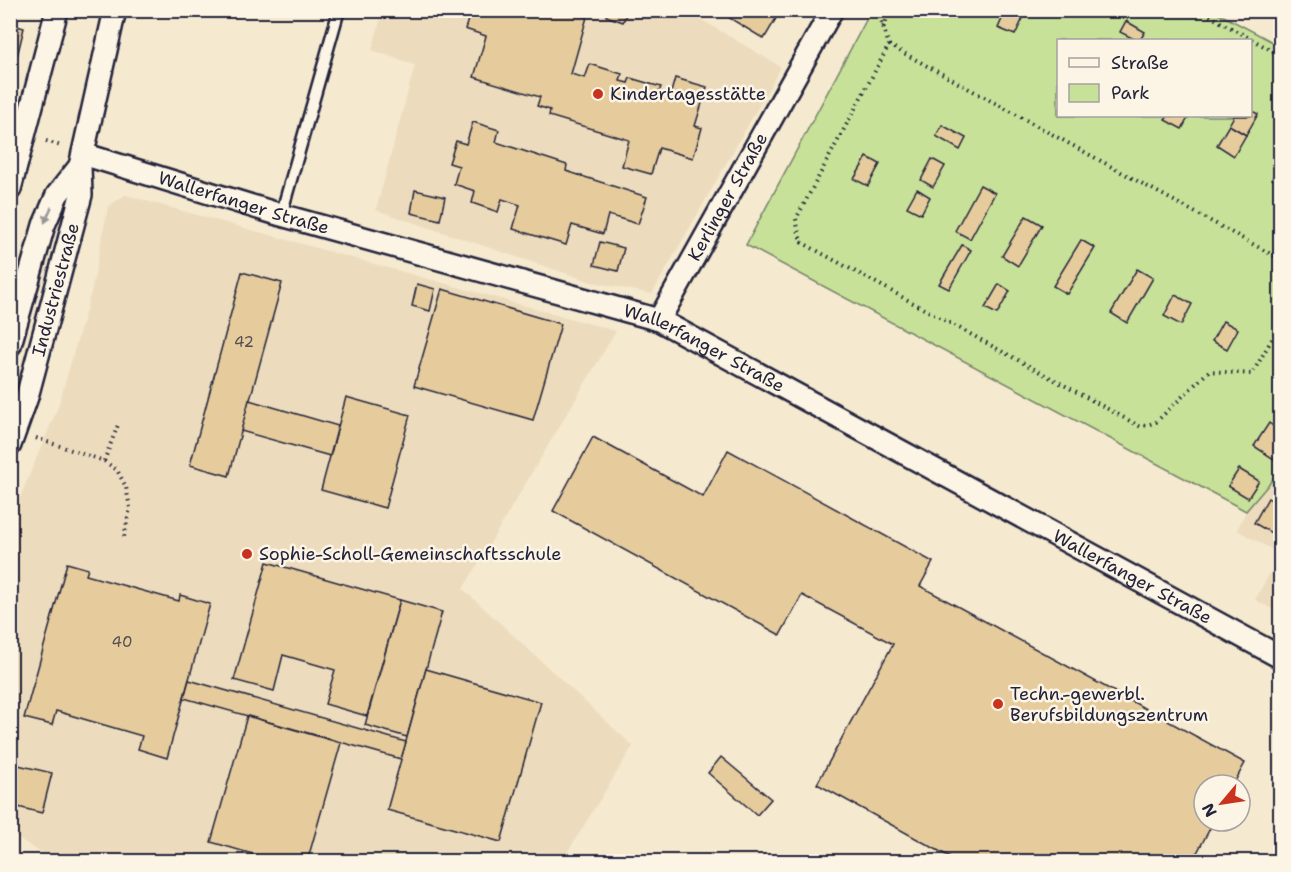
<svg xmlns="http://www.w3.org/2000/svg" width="1291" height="872" viewBox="0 0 1291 872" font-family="'Shantell Sans',sans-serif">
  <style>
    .built { fill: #ecdcbd }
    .green { fill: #c7e198; stroke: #74826a; stroke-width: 1.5; fill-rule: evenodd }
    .building { fill: #e6cc9c; stroke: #22223b; stroke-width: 1.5 }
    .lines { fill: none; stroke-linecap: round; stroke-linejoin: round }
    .lane-casing { stroke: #22223b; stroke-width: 15 }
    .street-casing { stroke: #22223b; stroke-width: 26 }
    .path { stroke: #22223b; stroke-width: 4; stroke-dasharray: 1.5 4.5; stroke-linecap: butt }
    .lane { stroke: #fcf5e5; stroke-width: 10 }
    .street { stroke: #fcf5e5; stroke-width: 21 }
    .oneway { fill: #9a9698 }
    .poi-dot { fill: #c8321e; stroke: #fcf5e5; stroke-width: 2 }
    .labels { text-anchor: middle; stroke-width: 5; stroke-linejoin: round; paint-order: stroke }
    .number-label { font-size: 15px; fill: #534c53 }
    .poi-label { font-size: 18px; fill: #22223b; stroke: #fcf5e5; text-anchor: start }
    .street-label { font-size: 18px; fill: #22223b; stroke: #fcf5e5 }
  </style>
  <rect width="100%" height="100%" fill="#f5e9cf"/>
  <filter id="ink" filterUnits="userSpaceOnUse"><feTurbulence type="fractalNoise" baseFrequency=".0167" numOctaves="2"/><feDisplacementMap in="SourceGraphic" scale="12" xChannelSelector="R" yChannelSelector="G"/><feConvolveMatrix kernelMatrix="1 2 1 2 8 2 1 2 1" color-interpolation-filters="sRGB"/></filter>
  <g filter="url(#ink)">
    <g class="built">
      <polygon points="685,10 781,67 652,294 592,282 376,210 415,65 372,50 383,11"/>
      <polygon points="125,195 616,331 463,589 633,746 562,861 56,862 11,834 11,519 58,407 92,289 108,207"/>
      <polygon points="1280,471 1280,613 1255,600 1280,554 1237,530 1246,511"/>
    </g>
    <path class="green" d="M871,11H1214L1280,46V471L1246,511L746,245ZM1058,40H1250V116H1058Z"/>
    <g class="building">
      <polygon points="471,10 565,10 587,17 571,74 585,78 590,64 622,74 620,81 628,83 630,78 661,87 659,92 670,96 675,78 707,87 695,126 702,128 693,158 659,148 651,174 622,166 629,140 549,116 550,110 537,106 540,97 474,77 486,36 465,29"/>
      <polygon points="608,10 628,10 623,22 606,16"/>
      <polygon points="725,10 781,10 764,39 723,14"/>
      <polygon points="1006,10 1027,10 1015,35 998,28"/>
      <polygon points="1126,21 1145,32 1140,40 1136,40 1120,32"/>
      <polygon points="10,24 24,28 15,65 10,64"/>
      <polygon points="1250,110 1258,114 1246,135 1229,125 1234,116 1250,116"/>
      <polygon points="1168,116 1189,116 1182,129 1165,120"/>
      <polygon points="473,122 499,130 496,142 567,165 566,171 647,197 638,224 608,215 603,234 572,225 566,245 513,229 520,205 502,199 498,212 472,203 475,191 454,184 459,166 449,163 456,141 466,144"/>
      <polygon points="942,125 966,138 960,150 936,136"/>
      <polygon points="1229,125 1246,135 1234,156 1217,145"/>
      <polygon points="867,157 880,164 868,186 854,179"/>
      <polygon points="932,159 945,166 933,187 921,180"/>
      <polygon points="1280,163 1280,184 1272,179"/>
      <polygon points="980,185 995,193 970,239 955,231"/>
      <polygon points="917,189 930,197 921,214 907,207"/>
      <polygon points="415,190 445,197 440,220 411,213"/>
      <polygon points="1026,216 1042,225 1018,266 1002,256"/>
      <polygon points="1081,240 1095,248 1067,294 1053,286"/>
      <polygon points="600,242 624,248 618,271 594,265"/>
      <polygon points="962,245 971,250 949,289 939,284"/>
      <polygon points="1137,269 1153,278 1127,323 1111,313"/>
      <polygon points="242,272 282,283 229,476 190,465"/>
      <polygon points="417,284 435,289 430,311 412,306"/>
      <polygon points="999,284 1010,291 997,314 985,308"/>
      <polygon points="442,289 561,324 533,420 414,386"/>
      <polygon points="1175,295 1192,304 1181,325 1164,316"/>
      <polygon points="1223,321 1238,329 1227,349 1212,341"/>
      <polygon points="346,397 410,415 385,508 321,490"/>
      <polygon points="249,400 338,426 330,456 241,431"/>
      <polygon points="1269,423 1280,431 1280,463 1254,446"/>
      <polygon points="593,437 703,497 728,450 933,562 920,586 1245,763 1233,785 1204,785 1204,821 1214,821 1192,862 959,862 817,784 893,644 802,595 780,635 553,511"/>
      <polygon points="1239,469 1259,481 1248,498 1228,486"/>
      <polygon points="1280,491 1280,538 1254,523 1268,498 1274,502"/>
      <polygon points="267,562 400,600 367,716 325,704 335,670 283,655 274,691 234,680"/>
      <polygon points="67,563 88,569 86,575 179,601 180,595 210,604 167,758 138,749 142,736 56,711 52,725 24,718"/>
      <polygon points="400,600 442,612 407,737 365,725"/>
      <polygon points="426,669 541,702 501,842 387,810"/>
      <polygon points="189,680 406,742 401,759 184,698"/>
      <polygon points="247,716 341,743 307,862 280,862 211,842"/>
      <polygon points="721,757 771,799 757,815 708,773"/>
      <polygon points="14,764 52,773 42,813 10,805 10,778"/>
    </g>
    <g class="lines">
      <defs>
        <polyline id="lane" points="281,215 339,10"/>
        <g id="street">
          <path id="s1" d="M83,154L281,215L659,320L1280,657"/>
          <polyline points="10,189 57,10"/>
          <path id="s2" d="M659,320L832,10"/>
          <polyline points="10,345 44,225 57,195 80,166"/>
          <path id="s3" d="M10,445L27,397L81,195L80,166L115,10"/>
        </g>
      </defs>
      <use href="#lane" class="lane-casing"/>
      <use href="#street" class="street-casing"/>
      <g class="path">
        <polyline points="878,10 889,45 796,219 801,242 1141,427 1156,422 1209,371 1252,374 1280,325"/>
        <polyline points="1199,10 1280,55"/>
        <polyline points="883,27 892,10"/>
        <polyline points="889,45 1280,259"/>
        <polyline points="46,141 61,146"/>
        <polyline points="36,438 104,461 117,470 126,487 130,508 124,537"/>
        <polyline points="104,461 118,425"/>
      </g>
      <use href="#lane" class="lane"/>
      <use href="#street" class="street"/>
    </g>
    <defs><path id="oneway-solid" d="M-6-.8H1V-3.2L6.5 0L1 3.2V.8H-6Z" transform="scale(1.5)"/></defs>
    <use class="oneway" href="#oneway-solid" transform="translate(48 215) rotate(114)"/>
  </g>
  <g class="poi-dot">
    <circle cx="598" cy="94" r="6"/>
    <circle cx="247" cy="554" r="6"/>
    <circle cx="998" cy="704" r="6"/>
  </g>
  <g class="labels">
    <g class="number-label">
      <text x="244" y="347">42</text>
      <text x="122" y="647">40</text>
    </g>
    <g class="poi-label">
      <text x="610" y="100">Kindertagesstätte</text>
      <text x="259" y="560">Sophie-Scholl-Gemeinschaftsschule</text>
      <text x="1010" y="700">Techn.-gewerbl.<tspan x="1010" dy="21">Berufsbildungszentrum</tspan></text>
    </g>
    <g class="street-label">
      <text dy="6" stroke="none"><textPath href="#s2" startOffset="141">Kerlinger Straße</textPath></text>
      <text dy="6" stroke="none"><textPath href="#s1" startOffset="168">Wallerfanger Straße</textPath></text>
      <text dy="6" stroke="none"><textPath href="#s3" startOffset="162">Industriestraße</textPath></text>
      <text dy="6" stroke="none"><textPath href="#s1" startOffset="652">Wallerfanger Straße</textPath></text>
      <text dy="6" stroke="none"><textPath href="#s1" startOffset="1138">Wallerfanger Straße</textPath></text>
    </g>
  </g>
  <rect width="1291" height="872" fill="none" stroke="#fcf5e5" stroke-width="36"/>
  <rect x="18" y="18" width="1255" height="836" fill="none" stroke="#22223b" stroke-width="2" filter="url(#ink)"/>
  <rect x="1057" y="39" width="195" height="78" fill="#fcf5e5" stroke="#a5a1a1" stroke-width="1.5"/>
  <rect x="1069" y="58" width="30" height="9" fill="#fcf5e5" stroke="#a5a1a1" stroke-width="1.5"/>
  <text x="1111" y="69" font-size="18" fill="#22223b">Straße</text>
  <rect x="1069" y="84" width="30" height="18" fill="#c7e198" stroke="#a5a1a1" stroke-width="1.5"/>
  <text x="1111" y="99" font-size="18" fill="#22223b">Park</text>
  <g transform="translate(1222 803) rotate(241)"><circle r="28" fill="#fcf5e5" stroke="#a5a1a1" stroke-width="1.5"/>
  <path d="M0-4.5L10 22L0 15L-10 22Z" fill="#c8321e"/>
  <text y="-9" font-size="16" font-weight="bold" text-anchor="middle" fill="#22223b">N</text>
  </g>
</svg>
